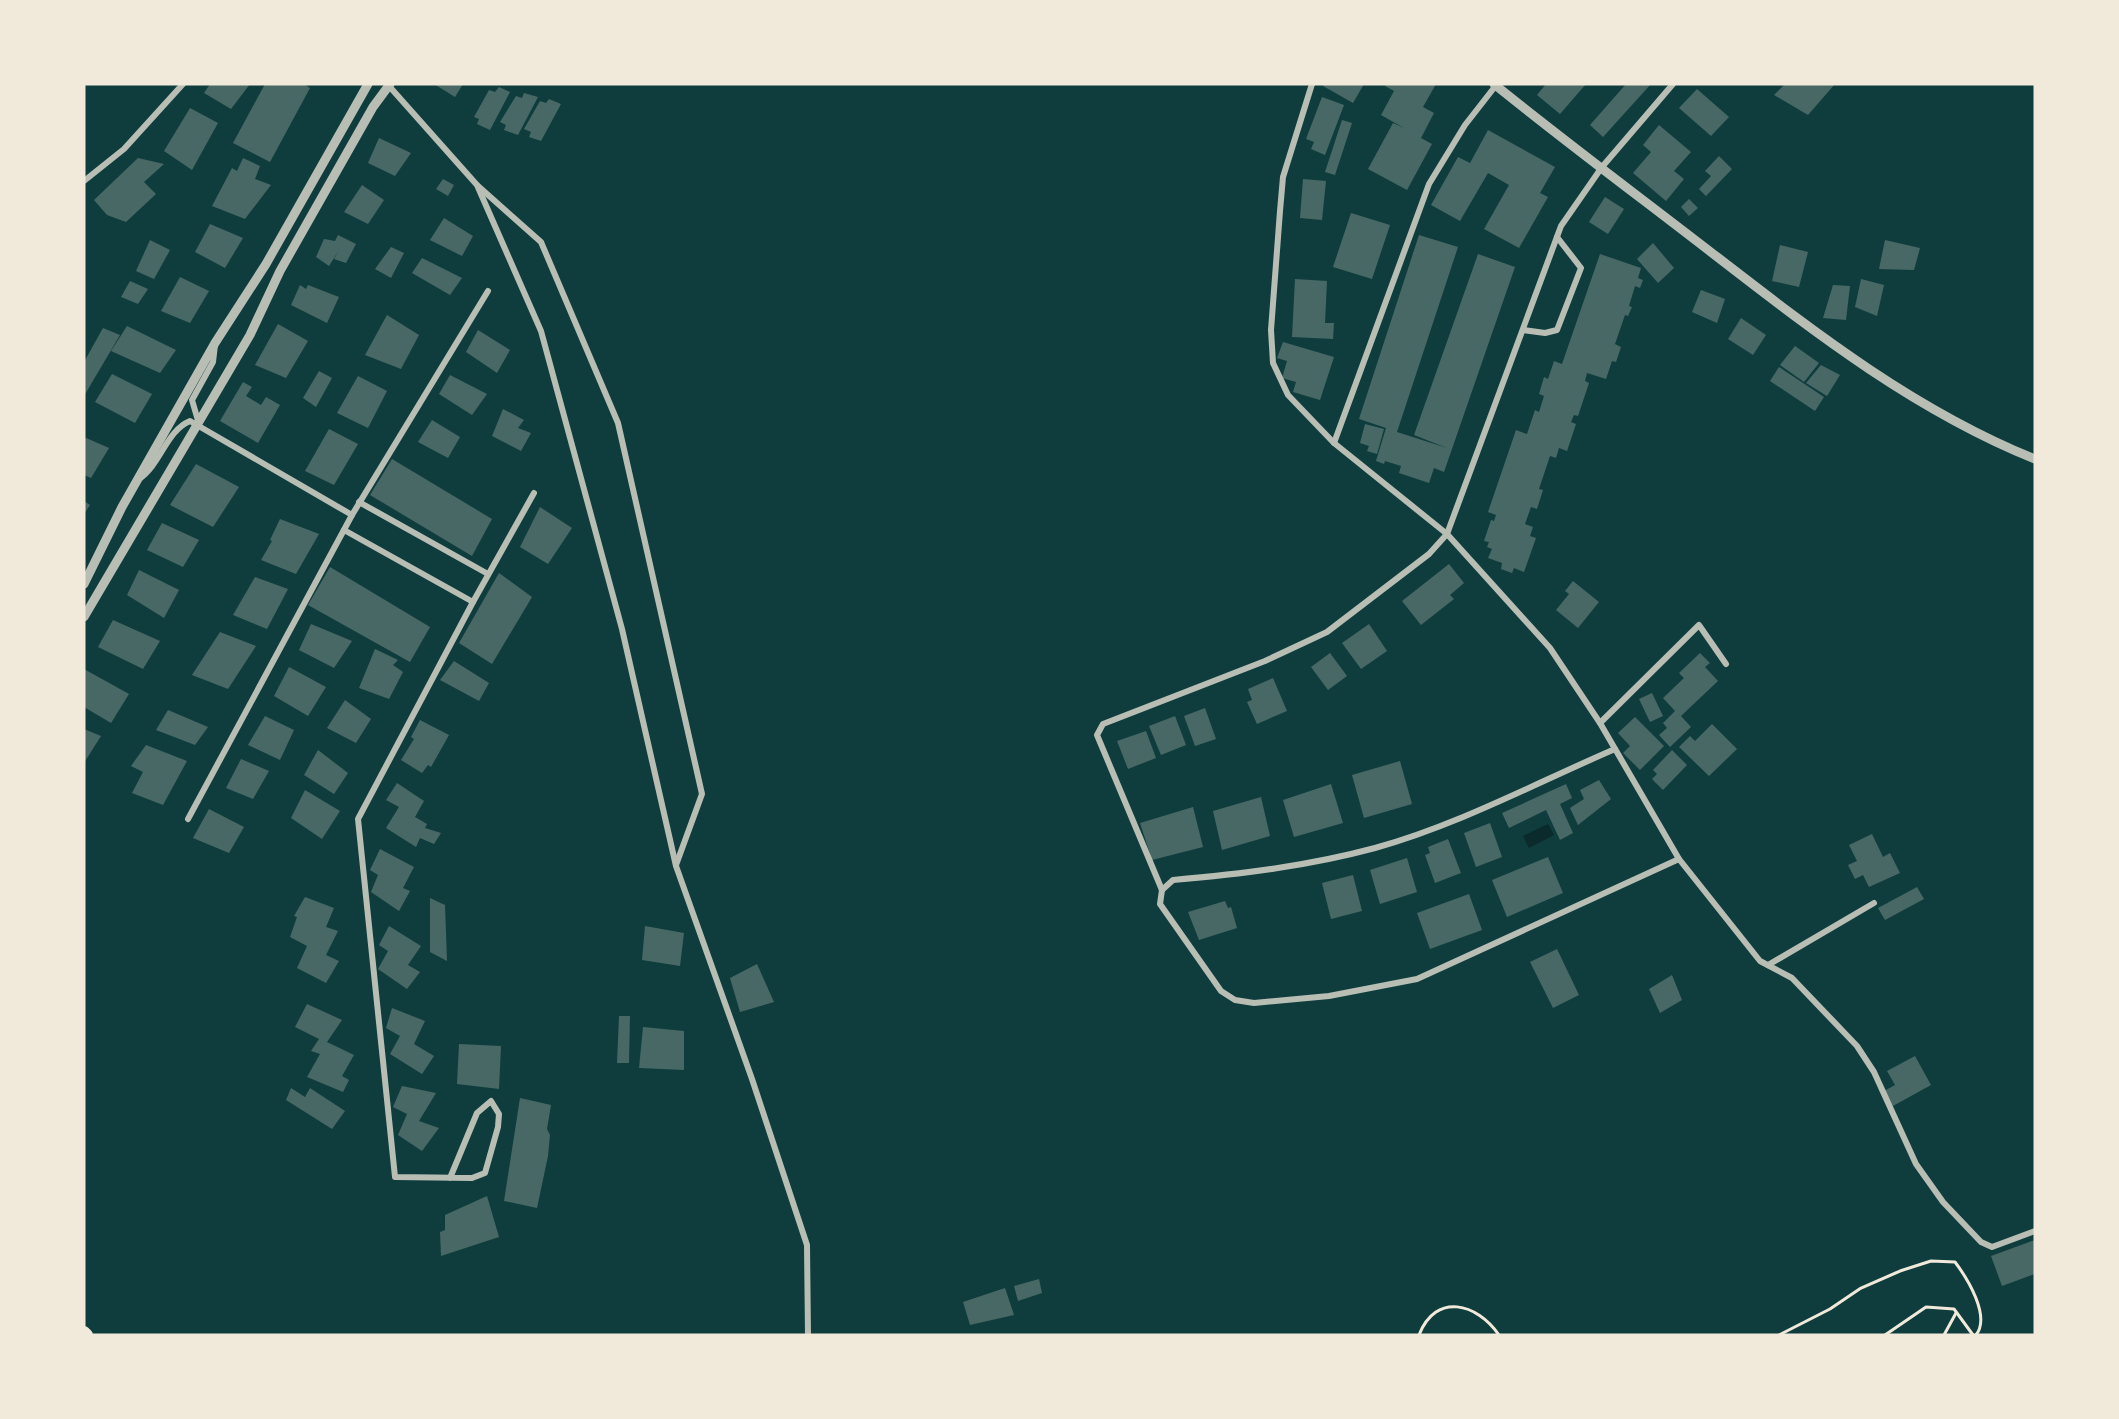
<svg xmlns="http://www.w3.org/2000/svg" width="2119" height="1419" viewBox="0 0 2119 1419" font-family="Cabin,sans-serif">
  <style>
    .water { fill: #0a2a2b }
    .building { fill: #486865 }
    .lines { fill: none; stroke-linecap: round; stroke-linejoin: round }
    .path { stroke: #f1e9da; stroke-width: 3 }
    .minor { stroke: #b8beb3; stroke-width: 6 }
    .tertiary { stroke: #b8beb3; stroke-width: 9 }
    .primary { stroke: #f1e9da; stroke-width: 12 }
  </style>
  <rect width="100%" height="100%" fill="#0f3d3e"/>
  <polygon class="water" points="1548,824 1554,835 1529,848 1523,836"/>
  <g class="building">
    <polygon points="210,84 250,84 231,109 204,93"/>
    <polygon points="265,84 304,84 310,88 270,162 233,143"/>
    <polygon points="434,84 463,84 455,97"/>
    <polygon points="1324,84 1364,84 1353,103 1323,86"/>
    <polygon points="1386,84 1436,84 1423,107 1434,113 1421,138 1432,144 1407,190 1368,169 1393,123 1404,128 1381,115 1394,91 1385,86"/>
    <polygon points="1546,84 1586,84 1560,114 1537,95"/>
    <polygon points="1626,84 1651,84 1603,137 1590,125"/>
    <polygon points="1785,84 1835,84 1808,115 1774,95"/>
    <polygon points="499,87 510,92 490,130 477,124 479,119 474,117 489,90 495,92"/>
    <polygon points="1697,89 1729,117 1711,136 1679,108"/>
    <polygon points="524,93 538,97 518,135 504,130 506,125 500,122 516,96 522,98"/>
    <polygon points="1322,97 1344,105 1325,155 1311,149 1314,142 1306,139"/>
    <polygon points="549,99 561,104 541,141 529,137 531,132 524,129 540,101 546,103"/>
    <polygon points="190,108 218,123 192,170 164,151"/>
    <polygon points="1342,120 1352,123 1335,175 1325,172"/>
    <polygon points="1659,125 1691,152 1674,171 1684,179 1666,201 1633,173 1651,152 1643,145"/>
    <polygon points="1488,130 1555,167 1540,193 1548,197 1519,248 1484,229 1509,185 1488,173 1460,221 1431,205 1458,157 1470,163"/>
    <polygon points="379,138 411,153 395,176 368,163"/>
    <polygon points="1719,156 1732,169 1706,196 1699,189 1711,176 1705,171"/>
    <polygon points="138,158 164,164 144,182 156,194 126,222 107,215 94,200"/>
    <polygon points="243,158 260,166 255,179 271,185 245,219 212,206 232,168 237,171"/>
    <polygon points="443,179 454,185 448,196 436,189"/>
    <polygon points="1303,179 1326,181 1322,220 1300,218"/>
    <polygon points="362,185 384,200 368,224 344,212"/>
    <polygon points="1605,197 1624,209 1608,234 1589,222"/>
    <polygon points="1689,199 1698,208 1689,216 1681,207"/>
    <polygon points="1351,213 1390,225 1372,279 1333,267"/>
    <polygon points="444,218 473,236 462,256 430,240"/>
    <polygon points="210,224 243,238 225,268 195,252"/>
    <polygon points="338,235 356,244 346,263 334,259 339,250 329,266 316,257 324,239 335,241"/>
    <polygon points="1419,235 1458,247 1397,432 1447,448 1414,435 1478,254 1515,267 1444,472 1434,468 1429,483 1399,473 1401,466 1385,461 1384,464 1376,461 1386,428 1359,419"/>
    <polygon points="150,240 170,250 154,279 136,271"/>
    <polygon points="1885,240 1920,248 1914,270 1879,269"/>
    <polygon points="1653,243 1674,268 1658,283 1637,259"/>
    <polygon points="1780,245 1808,252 1799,287 1772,281"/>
    <polygon points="391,247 404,253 391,278 375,269"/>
    <polygon points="1600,254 1641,268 1638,278 1643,280 1640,288 1635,286 1629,306 1632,307 1628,316 1625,315 1615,344 1621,347 1616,362 1612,361 1606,379 1587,373 1585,381 1589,383 1578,416 1574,415 1571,422 1576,424 1567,451 1559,448 1556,458 1550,456 1539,489 1543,490 1537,509 1531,507 1525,524 1533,527 1530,536 1536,538 1524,572 1514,568 1512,573 1501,569 1502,563 1488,558 1492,549 1487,547 1489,542 1484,541 1491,520 1494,521 1496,515 1488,512 1516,430 1527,434 1535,410 1539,412 1544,396 1539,394 1544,377 1548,379 1554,361 1562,364"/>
    <polygon points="422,258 462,278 450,295 412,273"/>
    <polygon points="180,277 209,291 190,323 161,311"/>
    <polygon points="1295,279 1327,281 1325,323 1334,323 1333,339 1292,337"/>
    <polygon points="1861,279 1884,285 1877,316 1855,307"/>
    <polygon points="130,281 148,289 138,304 121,297"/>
    <polygon points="300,285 306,289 308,285 339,297 327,323 291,305"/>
    <polygon points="1833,285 1850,286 1846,320 1823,318"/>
    <polygon points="1701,290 1725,299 1717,323 1692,312"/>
    <polygon points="387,315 419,335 401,369 365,355"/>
    <polygon points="1741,318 1766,335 1753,355 1728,339"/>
    <polygon points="278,324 308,341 286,378 255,365"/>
    <polygon points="127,326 176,350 160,373 111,351"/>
    <polygon points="103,328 120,335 84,396 84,362"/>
    <polygon points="478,330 510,350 497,373 466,352"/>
    <polygon points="1283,342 1334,357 1320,400 1293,392 1296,382 1282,378 1287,361 1277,358"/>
    <polygon points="1795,346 1819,363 1804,382 1780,365"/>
    <polygon points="1821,365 1840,375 1827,396 1806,383"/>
    <polygon points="1779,367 1824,397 1815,411 1770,381"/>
    <polygon points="319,371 332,378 316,407 303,398"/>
    <polygon points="112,374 152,394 135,423 95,402"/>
    <polygon points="450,375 487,394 472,415 439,394"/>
    <polygon points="358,376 387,391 368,428 337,413"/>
    <polygon points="243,382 252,387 246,396 261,405 266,397 280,405 258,443 220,421"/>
    <polygon points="503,409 524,420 518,428 531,433 521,451 492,436"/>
    <polygon points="432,420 460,437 448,458 418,442"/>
    <polygon points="1365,424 1384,429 1377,454 1367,451 1369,446 1360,443"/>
    <polygon points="329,429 358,444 334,485 305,471"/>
    <polygon points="84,437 109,448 91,478 84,475"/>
    <polygon points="392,459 492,519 472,556 370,495"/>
    <polygon points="196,464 239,487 213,527 170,505"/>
    <polygon points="84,501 90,505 84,514"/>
    <polygon points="540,507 572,528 548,564 520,547"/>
    <polygon points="280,519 319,534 296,574 261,560 272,541 270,540"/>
    <polygon points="162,523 199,540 183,567 147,550"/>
    <polygon points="1449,564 1464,583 1450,595 1454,599 1421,625 1402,601"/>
    <polygon points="330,567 430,627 410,662 308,605"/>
    <polygon points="139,570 179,590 164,618 127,595"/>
    <polygon points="499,573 532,597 492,664 459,643"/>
    <polygon points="255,577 288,589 267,629 233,615"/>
    <polygon points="1573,581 1599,602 1578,628 1556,610 1569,594 1565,591"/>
    <polygon points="113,620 160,641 143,669 98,647"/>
    <polygon points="311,624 352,641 334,668 299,650"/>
    <polygon points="1369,624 1387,651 1361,669 1342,643"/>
    <polygon points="220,632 256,646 228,689 192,675"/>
    <polygon points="375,649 398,660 393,665 403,672 389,699 359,688"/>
    <polygon points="1330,653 1347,676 1328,690 1311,667"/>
    <polygon points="1700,653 1710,663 1705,667 1718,681 1681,716 1691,727 1670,747 1659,735 1667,728 1663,723 1675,711 1663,698 1684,678 1679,673"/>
    <polygon points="454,661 489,683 479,701 440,680"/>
    <polygon points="289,667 326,687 308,716 274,696"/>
    <polygon points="84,669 129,694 111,723 84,707"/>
    <polygon points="1273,678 1287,711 1257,724 1247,702 1252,700 1248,689"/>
    <polygon points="1652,693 1663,716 1650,722 1639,699"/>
    <polygon points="345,700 371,719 356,743 327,728"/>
    <polygon points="1205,708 1216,739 1195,746 1184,716"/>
    <polygon points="168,710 208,727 195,745 156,730"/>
    <polygon points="265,716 294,730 280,760 248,745"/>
    <polygon points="1175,716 1186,745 1161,755 1149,726"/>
    <polygon points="1635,717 1664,746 1640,770 1623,753 1630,746 1618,733"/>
    <polygon points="420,720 449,735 431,767 428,765 422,773 401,760 414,739 411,737"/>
    <polygon points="1712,724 1737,749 1709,776 1679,747 1690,736 1695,741"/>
    <polygon points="84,729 101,736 84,763"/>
    <polygon points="1146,731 1156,758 1128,769 1117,741"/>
    <polygon points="146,745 187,761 163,805 132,793 143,772 131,766"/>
    <polygon points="318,750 348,773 334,794 304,775"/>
    <polygon points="1672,750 1687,765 1663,790 1652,779 1657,774 1653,770"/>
    <polygon points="241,759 269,771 253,799 226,788"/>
    <polygon points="1400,761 1412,804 1364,818 1352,775"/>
    <polygon points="1599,780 1611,799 1578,825 1570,808 1584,799 1580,790"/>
    <polygon points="397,783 424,801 415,817 427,824 425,828 441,833 434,844 420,838 416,847 386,828 399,807 386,800"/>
    <polygon points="1331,784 1343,823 1294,837 1283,800"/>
    <polygon points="1566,784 1572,798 1560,804 1573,833 1560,840 1546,810 1509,828 1502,813"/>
    <polygon points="305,790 340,811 322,839 291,818"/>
    <polygon points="1261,797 1270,836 1222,850 1213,811"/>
    <polygon points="1193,807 1203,847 1152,860 1140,823"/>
    <polygon points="209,809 244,827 229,853 193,838"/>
    <polygon points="1490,823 1502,857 1476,867 1464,833"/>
    <polygon points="1872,834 1883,857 1890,853 1900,873 1869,887 1863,875 1855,879 1848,865 1857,861 1849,845"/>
    <polygon points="1448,839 1461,873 1435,883 1425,855 1430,853 1428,847"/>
    <polygon points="380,849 414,867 403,888 410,891 399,911 371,892 378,875 370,870"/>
    <polygon points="1548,857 1563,893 1507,917 1492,880"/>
    <polygon points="1407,858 1417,892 1380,904 1370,870"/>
    <polygon points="1353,875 1362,911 1331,919 1322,883"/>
    <polygon points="1917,887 1924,899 1885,920 1878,908"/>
    <polygon points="1469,894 1482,930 1430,949 1417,913"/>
    <polygon points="305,897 334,908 326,927 338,931 326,955 339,961 326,983 297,968 307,946 290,937 297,917 294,916"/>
    <polygon points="430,898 445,905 447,961 430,952"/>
    <polygon points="1225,901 1228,908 1231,907 1237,928 1199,940 1188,912"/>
    <polygon points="389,926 421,946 408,965 420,972 407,989 378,969 388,951 379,945"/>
    <polygon points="645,926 684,933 680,966 642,960"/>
    <polygon points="1557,949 1579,995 1553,1008 1530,962"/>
    <polygon points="757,964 774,1002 740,1012 730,978"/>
    <polygon points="1672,975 1682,1000 1660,1013 1649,989"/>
    <polygon points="307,1004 342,1020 327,1042 354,1055 342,1076 349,1080 343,1092 307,1077 320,1054 311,1051 319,1039 295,1027"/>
    <polygon points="392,1008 425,1021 414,1044 434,1056 422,1074 390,1054 400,1036 386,1028"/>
    <polygon points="619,1016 630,1016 629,1063 617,1063"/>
    <polygon points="643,1027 684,1031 684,1070 639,1068"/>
    <polygon points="459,1044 501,1046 499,1089 457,1084"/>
    <polygon points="1915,1056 1931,1085 1893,1106 1884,1091 1895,1085 1887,1071"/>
    <polygon points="402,1086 436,1093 419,1121 439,1128 422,1151 398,1135 407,1114 393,1107"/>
    <polygon points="291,1088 305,1097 310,1088 345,1111 332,1129 286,1100"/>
    <polygon points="520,1098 551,1105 547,1129 550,1135 548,1156 537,1208 504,1201"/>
    <polygon points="487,1196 499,1237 441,1256 440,1232 445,1230 445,1215"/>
    <polygon points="2035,1240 2035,1274 2002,1286 1991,1256"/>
    <polygon points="1039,1279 1042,1293 1018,1301 1014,1286"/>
    <polygon points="1005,1288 1014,1315 970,1325 963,1302"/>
  </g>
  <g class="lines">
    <g class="path">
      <path d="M1419,1335C1436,1292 1477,1303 1499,1335"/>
      <path d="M1779,1335L1830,1309L1861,1288L1900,1271L1931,1261L1955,1262C1967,1278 1991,1316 1976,1335"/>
      <polyline points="1885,1335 1926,1307 1954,1309 1973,1335"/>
      <polyline points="1944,1335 1956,1313"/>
    </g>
    <g class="minor">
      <polyline points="1312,84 1283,177 1280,211 1271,330 1273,363 1288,395 1334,443 1447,534 1550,648 1600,723 1679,859 1760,961 1792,978 1857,1046 1874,1072 1916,1164 1943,1202 1981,1242 1992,1247 2035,1231"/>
      <polyline points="389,86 477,185 541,331 622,629 676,866 752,1079 807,1245 808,1335"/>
      <polyline points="84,181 124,149 183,84"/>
      <polyline points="478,186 541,242 618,423 702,794 676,865"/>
      <polyline points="1523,330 1545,333 1557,330 1581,268 1557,237"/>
      <polyline points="199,424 192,400 213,362 215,345"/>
      <polyline points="1334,443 1429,184 1465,125 1497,84"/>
      <path d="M139,479C161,464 166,431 190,421L352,515"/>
      <polyline points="359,502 488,574"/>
      <polyline points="344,530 473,602"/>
      <polyline points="1600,723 1699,625 1726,664"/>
      <polyline points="188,819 352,515 488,291"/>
      <polyline points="1162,890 1097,735 1103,724 1265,661 1327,632 1429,554 1447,534 1561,226 1602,167 1673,84"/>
      <polyline points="1162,890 1160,904 1221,991 1235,1000 1254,1003 1329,996 1417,979 1679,859"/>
      <path d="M1162,890L1173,880C1242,874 1308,866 1375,848C1458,825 1536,783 1615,749"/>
      <polyline points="1768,965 1874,903"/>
      <polyline points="450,1178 477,1113 491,1101 499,1114 498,1127 485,1173 472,1178 395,1177 358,819 473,602 534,493"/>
    </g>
    <g class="tertiary">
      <path d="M1494,84C1562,139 1633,192 1703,246C1808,327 1911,409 2035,459"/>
      <polyline points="84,584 122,507 215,343 266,264 368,84"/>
      <polyline points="84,617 250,335 280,271 373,107 390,84"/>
    </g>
    <polyline class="primary" points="84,1332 87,1335"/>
  </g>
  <rect width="2119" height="1419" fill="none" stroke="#f1e9da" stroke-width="171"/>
</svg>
